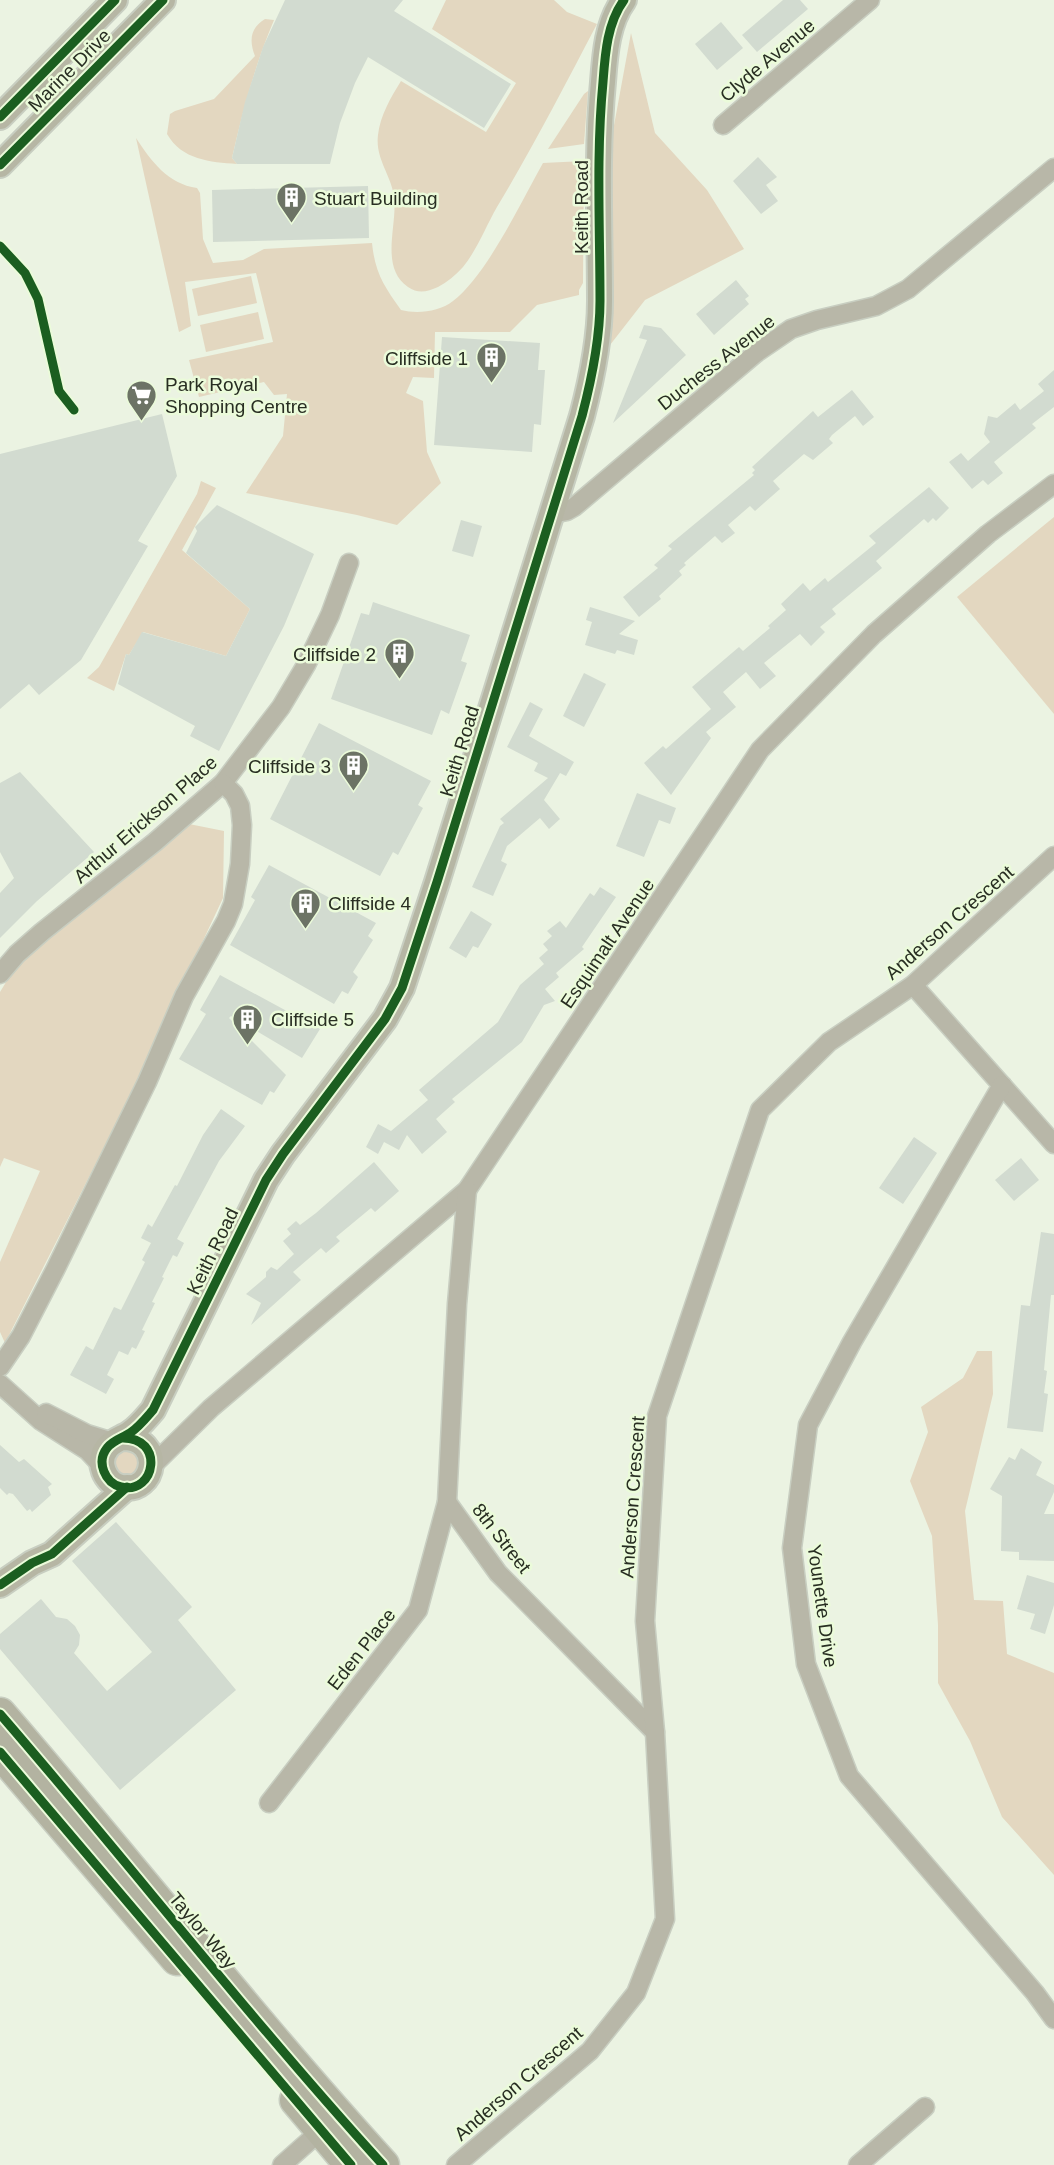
<svg xmlns="http://www.w3.org/2000/svg" width="1054" height="2165" viewBox="0 0 1054 2165" font-family="Arial,sans-serif">
  <style>
    .green { fill: #e3d7c0 }
    .building { fill: #d2dbd0 }
    .lines { fill: none; stroke-linecap: round; stroke-linejoin: round }
    .street-casing { stroke: #c8cec1; stroke-width: 21 }
    .secondary-casing { stroke: #c8cec1; stroke-width: 28 }
    .highway-casing { stroke: #c8cec1; stroke-width: 35 }
    .street { stroke: #b8b7a8; stroke-width: 18 }
    .secondary { stroke: #b6b6a4; stroke-width: 24 }
    .highway { stroke: #b3b3a1; stroke-width: 32 }
    .cycleway-casing { stroke: #ebfbda; stroke-width: 13 }
    .cycleway { stroke: #1b5e20; stroke-width: 9 }
    .labels { text-anchor: middle; stroke-width: 5; stroke-linejoin: round; paint-order: stroke }
    .street-label { font-size: 19px; fill: #282e22; stroke: #ebfbda }
    .poi-label { font-size: 19px; fill: #282e22; stroke: #ebfbda; text-anchor: start }
  </style>
  <rect width="100%" height="100%" fill="#ebf3e2"/>
  <g class="green">
    <path d="M446,0H554L567,12L597,24C565,85 533,147 497,207C486,226 477,250 463,267C456,275 447,282 438,287C427,292 418,294 408,287C379,267 398,225 394,196C391,175 375,158 378,135C380,116 391,97 401,81L486,132L516,83L432,29Z"/>
    <path d="M265,19L274,20C255,65 243,110 232,158L237,164C210,162 182,160 167,134L170,114L175,111L214,99L255,56C249,41 250,28 265,19Z"/>
    <polygon points="631,33 655,133 707,190 744,249 645,300 610,345 608,158"/>
    <polygon points="588,91 584,144 548,149 584,94"/>
    <path d="M136,138C151,161 168,184 197,188L200,193L203,239L213,263L243,260L264,249L372,243C375,273 384,286 401,310C417,314 439,312 453,301C487,275 521,202 543,163L584,161L583,283L579,290V295L537,305L510,332H435L434,378L413,377L406,393L423,401L427,452L441,483L397,525L357,515L246,493L283,436L287,394L274,395L264,382L199,397L189,360L273,342L256,273L185,282L191,326L179,332Z"/>
    <polygon points="251,276 257,303 198,316 192,289"/>
    <polygon points="258,312 264,339 206,352 200,325"/>
    <polygon points="201,481 216,488 182,550 250,609 226,656 143,632 129,655 126,654 114,691 87,678 99,667 197,494"/>
    <polygon points="1054,517 1054,714 957,597"/>
    <polygon points="189,824 224,831 223,898 132,1092 5,1343 0,1332 0,1262 40,1171 4,1158 0,1167 0,992 19,961"/>
    <polygon points="977,1351 992,1351 993,1394 965,1511 974,1600 1003,1601 1007,1654 1054,1673 1054,1875 1002,1817 970,1741 938,1683 938,1625 932,1536 910,1481 928,1432 921,1407 963,1378"/>
    <polygon points="122,1441 147,1461 126,1484 106,1455"/>
  </g>
  <g class="building">
    <polygon points="285,0 403,0 394,11 511,84 484,128 368,57 355,83 340,123 330,164 237,164 232,158 245,102 263,47"/>
    <polygon points="783,0 800,0 808,9 757,52 742,35"/>
    <polygon points="721,22 743,48 717,70 695,44"/>
    <polygon points="758,157 777,177 766,185 778,201 761,214 733,181"/>
    <polygon points="368,186 369,238 213,242 212,190"/>
    <polygon points="736,280 749,296 745,299 749,304 714,335 696,314"/>
    <polygon points="644,325 661,328 686,355 613,423 647,340 639,338"/>
    <polygon points="442,337 540,343 538,370 545,370 541,425 534,424 532,452 434,445"/>
    <polygon points="1054,370 1054,407 1032,424 1036,428 994,462 1003,473 988,485 983,480 972,489 949,462 961,453 968,461 990,442 984,434 988,416 997,418 1015,403 1020,410 1044,391 1038,384"/>
    <polygon points="852,390 874,417 863,426 855,416 832,435 829,439 833,443 813,460 804,454 773,481 780,489 755,511 750,506 728,525 735,533 722,543 715,536 684,563 686,565 679,571 682,575 659,596 661,599 639,617 623,597 658,568 654,565 672,549 668,546 754,475 752,473 755,470 752,467 813,411 818,417"/>
    <polygon points="162,414 177,476 138,541 148,546 81,660 39,695 29,684 0,709 0,454"/>
    <polygon points="929,487 949,508 936,521 933,518 928,523 924,519 876,561 882,568 832,609 836,614 820,627 825,632 811,646 800,634 764,663 776,676 760,689 746,672 723,692 736,707 706,732 711,738 671,795 644,763 663,746 666,749 711,709 692,687 739,647 743,651 770,628 768,626 786,610 781,604 803,583 810,591 825,578 828,582 876,543 869,536"/>
    <polygon points="217,505 314,554 284,626 219,751 190,736 195,726 118,684 126,654 129,655 142,632 226,656 250,609 186,553 197,531 195,527"/>
    <polygon points="461,520 482,526 473,557 452,551"/>
    <polygon points="373,602 470,635 461,661 467,663 449,714 441,710 432,735 331,699 361,613 369,615"/>
    <polygon points="590,607 635,621 619,634 638,640 634,655 617,650 615,654 585,645 592,622 586,620"/>
    <polygon points="584,673 606,684 584,727 563,716"/>
    <polygon points="530,702 543,709 529,736 574,762 566,776 560,773 544,800 560,819 549,829 540,818 507,846 501,861 507,864 493,896 472,887 500,826 504,823 500,819 548,778 534,771 538,763 507,747"/>
    <polygon points="319,723 431,781 418,805 423,808 398,855 393,852 380,876 270,819"/>
    <polygon points="20,772 94,852 37,901 0,938 0,893 14,878 0,852 0,783"/>
    <polygon points="637,793 676,808 670,824 659,820 644,857 616,846"/>
    <polygon points="269,865 376,923 368,936 373,940 353,972 358,977 348,994 342,991 334,1004 230,945 255,900 251,897"/>
    <polygon points="600,887 616,897 582,947 584,949 556,973 559,977 545,989 555,1001 544,1005 522,1042 452,1099 455,1102 436,1119 447,1132 422,1154 407,1135 399,1150 384,1142 378,1154 366,1147 378,1124 391,1131 428,1100 419,1090 498,1022 520,985 544,964 539,958 548,950 543,944 552,936 547,931 560,921 566,928 590,893 594,896"/>
    <polygon points="471,911 492,924 478,948 473,946 466,958 449,948"/>
    <polygon points="220,975 320,1029 302,1058 231,1016 229,1018 286,1075 274,1093 270,1091 262,1105 179,1059 206,1014 200,1010"/>
    <polygon points="221,1109 245,1126 219,1161 177,1239 184,1243 177,1257 173,1255 162,1277 164,1278 152,1302 155,1303 142,1330 145,1331 136,1349 132,1347 128,1355 119,1351 107,1375 114,1379 106,1394 70,1375 86,1346 93,1350 114,1307 121,1310 145,1262 142,1260 151,1243 141,1238 148,1224 152,1227 175,1185 177,1186 203,1135"/>
    <polygon points="914,1137 937,1153 903,1204 879,1188"/>
    <polygon points="1021,1158 1039,1180 1014,1201 995,1180"/>
    <polygon points="374,1162 399,1191 375,1212 371,1208 336,1237 340,1241 326,1253 321,1248 293,1272 301,1280 251,1325 261,1303 246,1294 266,1277 266,1272 271,1267 277,1270 294,1254 283,1241 291,1234 287,1229 296,1221 300,1225 316,1213"/>
    <polygon points="1041,1232 1054,1234 1054,1295 1051,1295 1044,1370 1047,1371 1044,1393 1048,1394 1043,1432 1007,1428 1021,1305 1030,1306"/>
    <polygon points="0,1445 19,1462 24,1459 52,1484 48,1487 51,1495 32,1512 30,1509 27,1511 13,1494 9,1493 7,1495 0,1488"/>
    <polygon points="1021,1448 1042,1462 1036,1475 1054,1485 1054,1492 1044,1514 1054,1514 1054,1561 1019,1560 1019,1552 1001,1551 1002,1496 990,1489 1009,1457 1015,1460"/>
    <polygon points="116,1522 192,1607 178,1620 236,1690 120,1790 0,1649 0,1634 41,1599 56,1617 67,1619 75,1626 80,1635 79,1645 74,1653 107,1691 152,1652 72,1561"/>
    <polygon points="1027,1575 1054,1583 1054,1605 1045,1634 1030,1629 1035,1614 1017,1609"/>
  </g>
  <g class="lines">
    <defs>
      <g id="street">
        <polyline points="723,125 870,0"/>
        <polyline points="552,514 567,511 574,507 756,353 791,329 817,320 876,306 908,289 1054,168"/>
        <polyline points="0,974 17,954 42,932 155,842 223,783 281,707 306,665 330,615 349,563"/>
        <polyline points="913,985 1054,1144"/>
        <polyline points="1002,1085 852,1342 808,1425 792,1548 806,1664 849,1776 1035,1993 1054,2019"/>
        <polyline points="0,1367 21,1336 55,1270 147,1082 184,996 226,921 233,904 240,864 242,825 240,806 234,794 223,783"/>
        <polyline points="0,1384 41,1421 88,1451 102,1466"/>
        <polyline points="46,1413 87,1434 113,1442"/>
        <polyline points="151,1467 211,1408 467,1190 760,750 874,634 988,534 1054,484"/>
        <polyline points="447,1502 498,1573 655,1732"/>
        <polyline points="269,1803 418,1610 447,1502 457,1304 467,1190"/>
        <polyline points="282,2165 326,2126"/>
        <polyline points="456,2165 590,2051 636,1993 665,1919 655,1732 645,1621 657,1416 760,1110 829,1042 913,985 1054,856"/>
        <polyline points="858,2165 925,2107"/>
      </g>
      <g id="secondary">
        <polyline points="0,117 115,0"/>
        <polyline points="0,165 163,0"/>
        <path d="M122,1438C165,1437 156,1495 121,1487C105,1483 96,1462 107,1448C113,1440 123,1438 130,1433C139,1427 146,1418 153,1410L266,1180L283,1154L385,1019L402,988L437,882L582,416C592,378 600,340 600,301C600,227 596,155 603,82C605,55 607,23 624,0"/>
        <polyline points="0,1585 32,1563 52,1554 127,1487"/>
      </g>
      <g id="highway">
        <path d="M0,1714C129,1863 250,2019 383,2165"/>
        <polyline points="0,1752 177,1959"/>
        <polyline points="296,2100 351,2165"/>
      </g>
    </defs>
    <use href="#street" class="street-casing"/>
    <use href="#secondary" class="secondary-casing"/>
    <use href="#highway" class="highway-casing"/>
    <use href="#street" class="street"/>
    <use href="#secondary" class="secondary"/>
    <use href="#highway" class="highway"/>
    <defs>
      <g id="cycleway">
        <polyline points="0,117 115,0"/>
        <polyline points="0,165 163,0"/>
        <polyline points="0,246 25,273 38,299 59,391 74,410"/>
        <path d="M122,1438C165,1437 156,1495 121,1487C105,1483 96,1462 107,1448C113,1440 123,1438 130,1433C139,1427 146,1418 153,1410L266,1180L283,1154L385,1019L402,988L437,882L582,416C592,378 600,340 600,301C600,227 596,155 603,82C605,55 607,23 624,0"/>
        <polyline points="0,1585 32,1563 52,1554 127,1487"/>
        <path d="M0,1714C129,1863 250,2019 383,2165"/>
        <polyline points="0,1752 351,2165"/>
      </g>
    </defs>
    <use href="#cycleway" class="cycleway-casing"/>
    <use href="#cycleway" class="cycleway"/>
  </g>
  <defs>
    <symbol id="building-pin" viewBox="-11 -11 22 30"><path d="M0 17L-7.5 6A9.5 9.5 0 1 1 7.5 6Z" fill="#6c7365" stroke="#ebfbda"/><path d="M-4-6H4V6H1V3H-1V6H-4ZM-2.5-4.3h1.7v1.8h-1.7ZM.8-4.3h1.7v1.8H.8ZM-2.5-1h1.7V.8h-1.7ZM.8-1h1.7V.8H.8Z" fill="#fff"/></symbol>
    <symbol id="supermarket-pin" viewBox="-11 -11 22 30"><path d="M0 17L-7.5 6A9.5 9.5 0 1 1 7.5 6Z" fill="#6c7365" stroke="#ebfbda"/><path d="M-6-5.5h2.5l.6 2H6L4.5 2H-2.5L-4.4-4H-6ZM-1.5 3.2a1.3 1.3 0 1 0 .1 0ZM3 3.2a1.3 1.3 0 1 0 .1 0Z" fill="#fff"/></symbol>
  </defs>
  <g fill-rule="evenodd">
    <use href="#building-pin" x="274" y="180" width="35" height="47"/>
    <use href="#building-pin" x="474" y="340" width="35" height="47"/>
    <use href="#supermarket-pin" x="124" y="378" width="35" height="47"/>
    <use href="#building-pin" x="382" y="636" width="35" height="47"/>
    <use href="#building-pin" x="336" y="748" width="35" height="47"/>
    <use href="#building-pin" x="288" y="886" width="35" height="47"/>
    <use href="#building-pin" x="230" y="1002" width="35" height="47"/>
  </g>
  <g class="labels">
    <g class="street-label">
      <text transform="translate(767 60) rotate(-40)" y="7">Clyde Avenue</text>
      <text transform="translate(69 70) rotate(-45)" y="7">Marine Drive</text>
      <text transform="translate(581 207) rotate(-90)" y="7">Keith Road</text>
      <text transform="translate(716 362) rotate(-38)" y="7">Duchess Avenue</text>
      <text transform="translate(459 751) rotate(-73)" y="7">Keith Road</text>
      <text transform="translate(145 819) rotate(-41)" y="7">Arthur Erickson Place</text>
      <text transform="translate(949 922) rotate(-41)" y="7">Anderson Crescent</text>
      <text transform="translate(607 943) rotate(-56)" y="7">Esquimalt Avenue</text>
      <text transform="translate(212 1251) rotate(-64)" y="7">Keith Road</text>
      <text transform="translate(632 1497) rotate(-86)" y="7">Anderson Crescent</text>
      <text transform="translate(502 1538) rotate(52)" y="7">8th Street</text>
      <text transform="translate(823 1606) rotate(82)" y="7">Younette Drive</text>
      <text transform="translate(361 1649) rotate(-52)" y="7">Eden Place</text>
      <text transform="translate(203 1930) rotate(50)" y="7">Taylor Way</text>
      <text transform="translate(518 2083) rotate(-41)" y="7">Anderson Crescent</text>
    </g>
    <g class="poi-label">
      <text x="314" y="205">Stuart Building</text>
      <text x="468" y="365" text-anchor="end">Cliffside 1</text>
      <text x="165" y="391">Park Royal<tspan x="165" dy="22">Shopping Centre</tspan></text>
      <text x="376" y="661" text-anchor="end">Cliffside 2</text>
      <text x="331" y="773" text-anchor="end">Cliffside 3</text>
      <text x="328" y="910">Cliffside 4</text>
      <text x="271" y="1026">Cliffside 5</text>
    </g>
  </g>
</svg>
